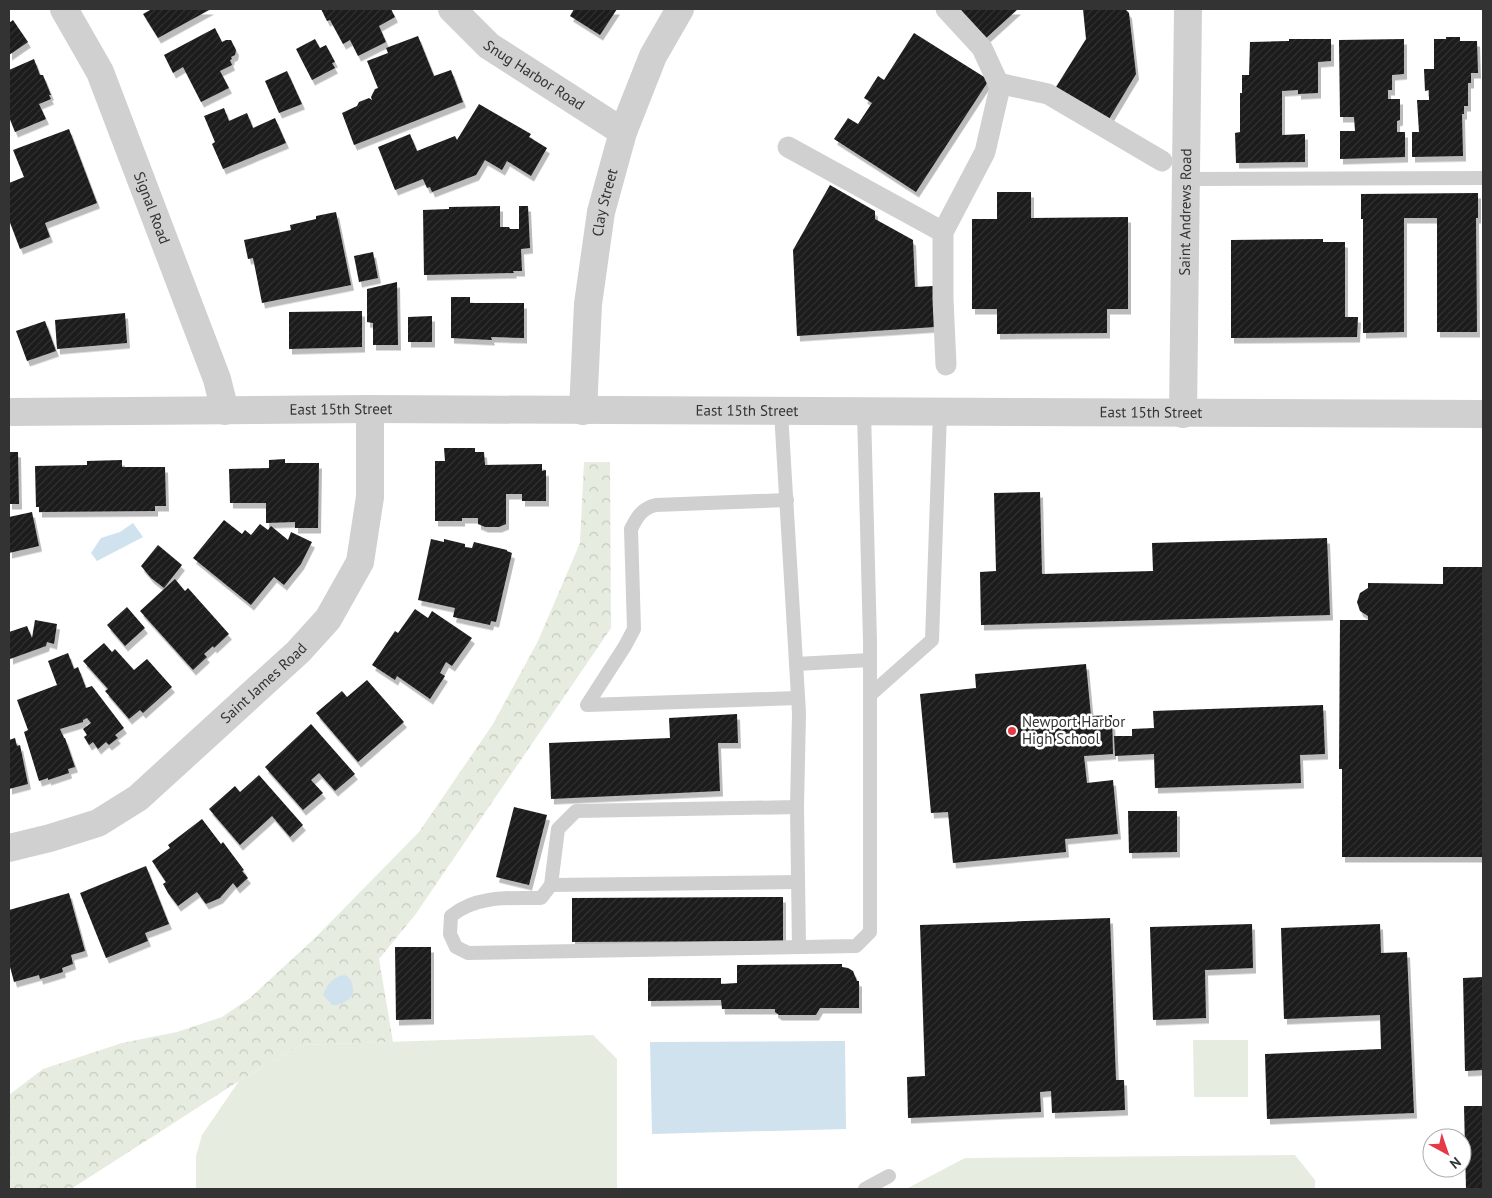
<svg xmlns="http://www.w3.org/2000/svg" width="1492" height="1198" viewBox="0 0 1492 1198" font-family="'PT Sans',sans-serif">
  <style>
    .forest { fill: url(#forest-crowns) }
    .pitch { fill: #e6ecdf }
    .water { fill: #cfe2ee }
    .building { fill: url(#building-hatch); filter: url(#shadow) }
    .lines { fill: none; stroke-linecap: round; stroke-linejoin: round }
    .service { stroke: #d0d0d0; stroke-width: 14 }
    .pedestrian { stroke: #d0d0d0; stroke-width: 21 }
    .minor { stroke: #d0d0d0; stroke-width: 28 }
    .tertiary { stroke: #d0d0d0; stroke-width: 28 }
    .poi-dot { fill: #e63946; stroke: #fff; stroke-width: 2 }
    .labels { text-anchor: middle; stroke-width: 5; stroke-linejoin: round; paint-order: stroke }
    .street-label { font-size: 15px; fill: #333; stroke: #fff }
    .poi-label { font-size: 15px; fill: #333; stroke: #fff; text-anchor: start }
  </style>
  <defs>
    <pattern id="forest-crowns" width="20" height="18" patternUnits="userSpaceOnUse" patternTransform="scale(1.25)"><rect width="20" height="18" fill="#e6ecdf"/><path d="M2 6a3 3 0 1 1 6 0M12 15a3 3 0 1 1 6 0" fill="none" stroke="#c6cbc0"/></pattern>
    <pattern id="building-hatch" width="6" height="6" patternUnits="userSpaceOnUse" patternTransform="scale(1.25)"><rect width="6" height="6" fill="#1a1a1a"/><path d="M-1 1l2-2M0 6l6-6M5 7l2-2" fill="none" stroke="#333"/></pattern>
    <filter id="shadow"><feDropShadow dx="3" dy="5.5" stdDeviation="0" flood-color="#0004"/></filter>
  </defs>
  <rect width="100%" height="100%" fill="#fff"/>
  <polygon class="forest" points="584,462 610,462 611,628 415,915 379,959 393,1042 301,1045 239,1081 71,1189 9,1189 9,1095 43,1069 122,1043 177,1032 222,1017 250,998 316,937 419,832 493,724 538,641 580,543"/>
  <g class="pitch">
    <polygon points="593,1035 617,1059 617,1189 196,1189 196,1156 202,1135 239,1081 301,1045"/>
    <polygon points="1193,1040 1248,1040 1248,1097 1194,1097"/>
    <polygon points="1295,1155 1315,1180 1315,1189 906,1189 965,1158"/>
  </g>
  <g class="water">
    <polygon points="133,523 143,537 97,561 91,553 101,538 120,532"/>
    <path d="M344,975C353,978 353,986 353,995C348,1001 340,1006 332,1005L323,995C327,984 333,977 344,975Z"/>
    <polygon points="845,1041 846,1129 652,1134 650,1042"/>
  </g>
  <g class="building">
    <polygon points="152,9 211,9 158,38 143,14"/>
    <polygon points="321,9 391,9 395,17 379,26 386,42 358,56 350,40 343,44 330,20 327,21"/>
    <polygon points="574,9 617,9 600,35 570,16"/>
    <polygon points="954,9 1018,9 985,39"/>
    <polygon points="1083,9 1125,9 1129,13 1136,74 1109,119 1056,87 1086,39"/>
    <polygon points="13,20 28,42 9,55 9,23"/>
    <polygon points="215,28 222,42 226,40 231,40 236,50 235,55 231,57 232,59 230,60 232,65 220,71 229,88 201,102 183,67 173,73 164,55"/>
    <polygon points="914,33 989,80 916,192 834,139 848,118 858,124 872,103 864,98 878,76 884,80"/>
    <polygon points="418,36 434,76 451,70 463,102 354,145 342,113 357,106 359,102 369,98 372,100 371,97 375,89 378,88 367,61 388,53 386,48"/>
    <polygon points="1446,37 1460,37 1460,41 1477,41 1478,73 1471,73 1471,83 1468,83 1468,106 1464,106 1464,114 1462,114 1463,156 1412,157 1412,132 1419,132 1417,100 1429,100 1429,90 1425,91 1424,69 1434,69 1434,39 1446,39"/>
    <polygon points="315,39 320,48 326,45 335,62 332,63 335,68 312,80 296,49"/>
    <polygon points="1289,39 1331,39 1331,61 1318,62 1318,93 1298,94 1298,90 1282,91 1282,135 1305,134 1305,162 1236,163 1235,133 1240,132 1240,93 1242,93 1242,75 1249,75 1250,42 1289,41"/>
    <polygon points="1404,39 1404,74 1392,75 1392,90 1388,90 1388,99 1400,99 1400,120 1397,121 1397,132 1405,132 1405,157 1340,159 1340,131 1355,131 1354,117 1340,117 1339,40"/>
    <polygon points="34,59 40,75 43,75 51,95 49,95 51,99 39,104 46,119 15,132 9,117 9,70"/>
    <polygon points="287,71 302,104 279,113 265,81"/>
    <polygon points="479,104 531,134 529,137 547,148 531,176 507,161 502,170 485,160 476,175 432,192 430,187 427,188 423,179 395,190 378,147 410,134 417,151 455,136 457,140"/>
    <polygon points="224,108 229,121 247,113 253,128 275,118 286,143 223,169 212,144 215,142 204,116"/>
    <polygon points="69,129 97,203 45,223 50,237 20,249 9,220 9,183 24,177 13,150"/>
    <polygon points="830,185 875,211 875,219 913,240 915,287 933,286 935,327 797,336 793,250"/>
    <polygon points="997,192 1031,192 1031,218 1128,217 1128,309 1107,309 1107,333 997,334 997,309 972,309 972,219 997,219"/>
    <polygon points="1478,193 1478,218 1476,218 1477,332 1437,332 1437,218 1404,218 1404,332 1363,333 1363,219 1361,219 1361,194"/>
    <polygon points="500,206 500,227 509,227 510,229 519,229 519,206 528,206 530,248 521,249 522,271 513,271 514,273 424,275 423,210 449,209 449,207"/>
    <polygon points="336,212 351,285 262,303 253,258 248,259 244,240 291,230 290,225 316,219 316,216"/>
    <polygon points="1323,239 1323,242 1345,242 1345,317 1358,317 1357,337 1231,338 1231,240"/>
    <polygon points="373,252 378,278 359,282 354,256"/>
    <polygon points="397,282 398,345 373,345 373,323 367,322 367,289"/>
    <polygon points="451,297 470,297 470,303 524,303 524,338 491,337 492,340 451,338"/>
    <polygon points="362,311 362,347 289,349 289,312"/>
    <polygon points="125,313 127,343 57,349 55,320"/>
    <polygon points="432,316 432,342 408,342 408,317"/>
    <polygon points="45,321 56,351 27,361 16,331"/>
    <polygon points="444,448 475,448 475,452 484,452 485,465 542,464 542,471 546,470 546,501 522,501 522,494 506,494 506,524 499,527 485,527 478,524 478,518 462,518 462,521 435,521 435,461 445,461"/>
    <polygon points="9,452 18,452 19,504 9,504"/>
    <polygon points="285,459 285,463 319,463 318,528 295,528 295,522 266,523 266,503 230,503 229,469 269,468 269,460"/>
    <polygon points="122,460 122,467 165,467 166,506 155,506 155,511 39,512 39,507 36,507 35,466 87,465 87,461"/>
    <polygon points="1040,492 1042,574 1153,571 1152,543 1327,538 1330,615 981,625 980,572 996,571 994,493"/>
    <polygon points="32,512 39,546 9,553 9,517"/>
    <polygon points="224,520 242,534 245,530 251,535 260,524 268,530 271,526 288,540 291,532 312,542 301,564 284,585 274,577 251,605 193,558"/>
    <polygon points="431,539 444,542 444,539 465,544 465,547 472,548 474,542 507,550 507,551 512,553 496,622 491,621 490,625 453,617 455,608 418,600"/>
    <polygon points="158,545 182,565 164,588 151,578 141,566"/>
    <polygon points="1443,567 1482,567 1482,570 1483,570 1483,857 1342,857 1342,769 1339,769 1340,620 1368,620 1368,616 1360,611 1357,602 1360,593 1368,588 1368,583 1443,584"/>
    <polygon points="175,579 185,591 188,588 229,634 214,648 213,646 204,654 207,657 193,670 140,611"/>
    <polygon points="127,607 145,628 125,646 107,625"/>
    <polygon points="415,609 428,618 432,611 472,638 452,666 446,662 440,673 445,676 430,699 397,676 395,680 372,665 395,631 398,633"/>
    <polygon points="35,620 57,624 54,644 47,642 46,646 10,659 9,632 27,626 32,638"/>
    <polygon points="104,643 112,652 115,649 134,670 147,659 172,687 143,713 140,710 129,719 105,691 108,689 83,661"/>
    <polygon points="68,653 74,669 78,667 86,688 92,686 124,728 115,735 118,738 109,745 106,742 98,749 93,742 89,745 84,737 87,735 83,729 91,723 87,718 83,720 83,722 60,729 64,738 65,738 75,767 68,769 69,773 48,780 48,778 39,781 24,732 28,730 17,700 57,685 48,661"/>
    <polygon points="1086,664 1091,716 1112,715 1113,754 1084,756 1087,783 1113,780 1118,834 1065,839 1066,852 953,863 948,812 931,813 920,694 976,688 975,674"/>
    <polygon points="367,680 404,722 358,762 316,713 342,691 347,697"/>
    <polygon points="1323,705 1325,754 1300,755 1301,783 1155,788 1154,754 1115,756 1114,736 1132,736 1132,729 1154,728 1153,711"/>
    <polygon points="737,714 738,743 718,743 720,791 551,799 549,743 670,738 669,718"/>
    <polygon points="311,724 355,774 335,791 319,773 311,780 323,793 303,810 265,767"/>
    <polygon points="15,738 17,746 20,745 28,784 9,789 9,740"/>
    <polygon points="259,775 303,825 290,837 272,816 240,845 209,809 235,786 240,792"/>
    <polygon points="514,807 547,815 529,885 496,877"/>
    <polygon points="1128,811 1177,811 1177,852 1129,853"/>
    <polygon points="202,819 221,844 223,842 244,870 242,871 248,878 237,888 233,883 220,898 206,904 197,892 178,906 168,893 163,884 166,882 152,861 170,848 168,845"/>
    <polygon points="146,866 169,924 145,933 148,941 106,958 80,893"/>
    <polygon points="69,893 85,951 71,955 73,964 62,968 63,972 40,979 39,975 14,982 9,963 9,910"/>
    <polygon points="783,897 783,941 572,942 572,898"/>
    <polygon points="1110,918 1116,1080 1124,1080 1125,1110 1052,1113 1051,1091 1040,1092 1041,1112 908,1118 907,1077 925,1076 920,925"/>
    <polygon points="1252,924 1253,968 1205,970 1206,1018 1153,1020 1150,927"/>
    <polygon points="1380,924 1381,953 1407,952 1414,1113 1267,1119 1265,1054 1381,1049 1380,1015 1284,1019 1281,928"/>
    <polygon points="395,947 431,947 431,1019 396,1020"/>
    <polygon points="842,964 842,967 848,968 853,971 857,981 859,981 859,1008 820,1008 816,1015 779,1015 775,1012 775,1009 722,1009 721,1000 648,1001 648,978 721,978 721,984 737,983 737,965"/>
    <polygon points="1483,977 1483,1070 1465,1071 1463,978"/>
    <polygon points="1464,1106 1483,1106 1483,1189 1466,1189"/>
  </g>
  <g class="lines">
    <g class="service">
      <polyline points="1186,179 1483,178"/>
      <path d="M781,412L799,713L797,807L576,811L558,829L551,885L541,898C511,898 476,895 451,916L450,934L456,947L468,953L856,946L870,932V641L864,412"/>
      <path d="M787,500L656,505C642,508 637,517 631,529L634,629L625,646L587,705L798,698"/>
      <polyline points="796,664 870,660"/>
      <polyline points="870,695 932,640 940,413"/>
      <polyline points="797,807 799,947"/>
      <polyline points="551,885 798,882"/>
      <polyline points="865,1189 889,1176"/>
    </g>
    <g class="pedestrian">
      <polyline points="946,9 982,48 1000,87 985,152 943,232 943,299 946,365"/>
      <polyline points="998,83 1048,94 1162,161"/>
      <polyline points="788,147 943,232"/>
    </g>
    <g class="minor">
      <path id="s1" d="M64,9L100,72L217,379L225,411"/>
      <path id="s2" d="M452,9L489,46L623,132"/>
      <path id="s3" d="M1183,414L1188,9"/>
      <path id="s4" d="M9,848L50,838L98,823L138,798L298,652L328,619L360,562L370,497V409"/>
    </g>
    <g class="tertiary">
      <path id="s5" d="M583,411L588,304L601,212L623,132L653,56L680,9"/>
      <path id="s6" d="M9,412L370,409L1483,414"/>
    </g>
  </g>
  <circle class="poi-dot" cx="1012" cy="731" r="5"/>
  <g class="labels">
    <g class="street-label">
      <text dy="5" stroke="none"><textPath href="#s2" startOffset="106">Snug Harbor Road</textPath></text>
      <text dy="5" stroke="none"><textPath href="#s5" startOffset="210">Clay Street</textPath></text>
      <text dy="5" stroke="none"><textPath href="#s1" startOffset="218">Signal Road</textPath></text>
      <text dy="5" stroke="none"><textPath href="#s3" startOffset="202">Saint Andrews Road</textPath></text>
      <text dy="5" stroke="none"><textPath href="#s6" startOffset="332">East 15th Street</textPath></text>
      <text dy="5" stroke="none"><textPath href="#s6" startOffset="738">East 15th Street</textPath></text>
      <text dy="5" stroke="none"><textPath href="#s6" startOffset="1142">East 15th Street</textPath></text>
      <text dy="5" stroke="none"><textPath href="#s4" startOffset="310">Saint James Road</textPath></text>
    </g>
    <g class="poi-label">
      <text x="1022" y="727">Newport Harbor<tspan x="1022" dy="17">High School</tspan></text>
    </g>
  </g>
  <rect width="1492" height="1198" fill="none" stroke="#333333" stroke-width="20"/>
  <g transform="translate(1447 1153) rotate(140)"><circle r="24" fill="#ffffff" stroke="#adadad"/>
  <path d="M0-4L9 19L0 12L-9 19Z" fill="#e63946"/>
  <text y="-8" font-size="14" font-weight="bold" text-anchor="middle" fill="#333333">N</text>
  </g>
</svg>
